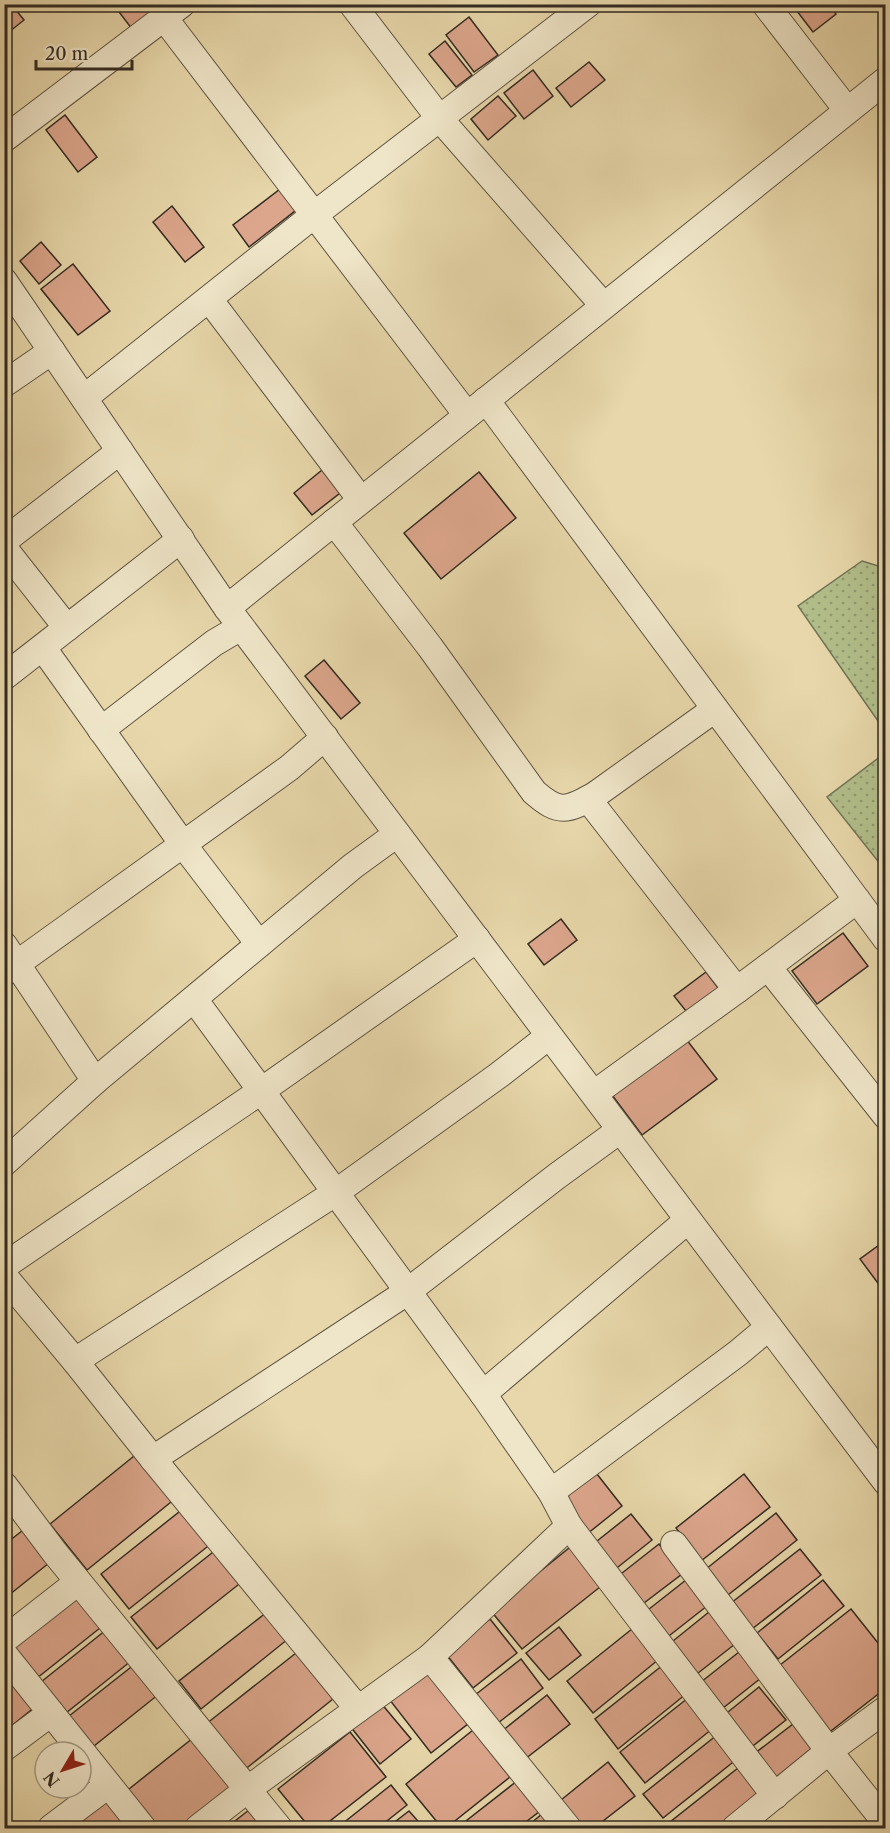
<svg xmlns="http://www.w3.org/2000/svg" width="890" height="1833" viewBox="0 0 890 1833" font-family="'Libre Caslon Text',serif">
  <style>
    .park { fill: url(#park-dots); stroke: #727556; stroke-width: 1.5 }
    .building { fill: #dca68c; stroke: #332b22; stroke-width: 1.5 }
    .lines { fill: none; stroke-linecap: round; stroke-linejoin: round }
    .street-casing { stroke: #605644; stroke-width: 28 }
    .street { stroke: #efe5c8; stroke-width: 26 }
  </style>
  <defs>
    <pattern id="park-dots" width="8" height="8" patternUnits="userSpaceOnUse" patternTransform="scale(1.5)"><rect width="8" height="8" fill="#b2bf8b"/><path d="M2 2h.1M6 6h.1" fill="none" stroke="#919b71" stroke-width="1.8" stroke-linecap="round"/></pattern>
  </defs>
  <rect width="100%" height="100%" fill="#e7d7aa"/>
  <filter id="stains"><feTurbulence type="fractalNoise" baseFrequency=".00333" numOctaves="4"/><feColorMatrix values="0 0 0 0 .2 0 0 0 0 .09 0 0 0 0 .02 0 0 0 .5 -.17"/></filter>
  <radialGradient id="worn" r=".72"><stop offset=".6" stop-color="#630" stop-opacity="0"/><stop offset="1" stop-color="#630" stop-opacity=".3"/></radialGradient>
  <g class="park">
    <polygon points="862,561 885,568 885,731 798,606"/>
    <polygon points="885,753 885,870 827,797"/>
  </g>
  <g class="building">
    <polygon points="4,4 11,4 24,20 4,36"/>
    <polygon points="113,4 164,4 132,29"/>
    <polygon points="805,4 829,4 836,14 813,32 797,11"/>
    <polygon points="469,17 498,55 474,72 446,35"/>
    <polygon points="445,41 472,75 456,87 429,54"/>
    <polygon points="589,62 605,80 571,107 556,88"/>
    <polygon points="533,70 553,96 524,119 504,93"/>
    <polygon points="498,96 516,116 488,140 471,119"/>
    <polygon points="65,115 97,157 78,172 46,130"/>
    <polygon points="284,186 300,207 249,247 233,225"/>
    <polygon points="172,206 204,247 185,262 153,222"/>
    <polygon points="41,242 61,265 39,284 20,261"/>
    <polygon points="73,264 110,311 78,335 41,289"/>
    <polygon points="322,470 340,493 312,515 294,493"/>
    <polygon points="479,472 516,518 441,579 404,533"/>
    <polygon points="324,660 360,703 341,719 305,676"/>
    <polygon points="561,919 577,940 544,965 528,944"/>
    <polygon points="843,933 868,966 817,1004 792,971"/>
    <polygon points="706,972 722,993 690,1016 674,996"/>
    <polygon points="686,1039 717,1079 642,1135 612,1095"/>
    <polygon points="886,1240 886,1294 860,1259"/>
    <polygon points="139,1452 176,1498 87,1570 50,1524"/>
    <polygon points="593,1469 622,1506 587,1534 558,1497"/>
    <polygon points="744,1474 770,1507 701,1561 676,1528"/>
    <polygon points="184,1508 212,1543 129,1609 101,1574"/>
    <polygon points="776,1513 797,1540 728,1595 706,1569"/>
    <polygon points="631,1514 652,1540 613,1571 592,1545"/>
    <polygon points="27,1527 54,1559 4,1599 4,1545"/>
    <polygon points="574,1544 605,1583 522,1649 491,1611"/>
    <polygon points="659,1544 682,1574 640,1606 617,1577"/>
    <polygon points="217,1549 243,1581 157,1649 131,1617"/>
    <polygon points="800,1549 821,1575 752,1629 731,1603"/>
    <polygon points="686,1580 707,1606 665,1639 644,1613"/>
    <polygon points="823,1580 844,1606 778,1659 757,1633"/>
    <polygon points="77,1589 105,1624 32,1682 4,1648"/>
    <polygon points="851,1609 886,1653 886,1688 827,1734 775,1669"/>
    <polygon points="267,1612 288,1639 201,1709 179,1681"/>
    <polygon points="709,1612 735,1644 693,1677 668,1645"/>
    <polygon points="490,1619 517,1653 473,1688 446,1654"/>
    <polygon points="559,1627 581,1655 549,1680 526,1653"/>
    <polygon points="632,1629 658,1660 593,1713 567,1681"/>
    <polygon points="106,1630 131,1661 61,1717 36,1686"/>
    <polygon points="739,1652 761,1678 718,1712 696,1686"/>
    <polygon points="296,1653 333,1699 243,1771 206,1724"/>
    <polygon points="521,1659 543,1688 498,1723 475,1695"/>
    <polygon points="135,1664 159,1694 89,1750 64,1720"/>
    <polygon points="663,1665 686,1694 618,1749 595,1719"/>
    <polygon points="4,1667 36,1706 4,1732"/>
    <polygon points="427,1669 469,1723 431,1753 389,1699"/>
    <polygon points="759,1687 786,1720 749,1749 723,1716"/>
    <polygon points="547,1695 570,1724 525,1759 502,1731"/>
    <polygon points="688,1698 712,1729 645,1783 620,1752"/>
    <polygon points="380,1702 411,1739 380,1764 350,1726"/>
    <polygon points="793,1724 812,1748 774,1779 754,1754"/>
    <polygon points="473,1730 510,1777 446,1828 442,1828 406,1784"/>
    <polygon points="350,1732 386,1777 321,1828 310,1828 278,1789"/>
    <polygon points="198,1734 238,1783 182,1828 144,1828 119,1797"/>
    <polygon points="717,1735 737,1759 663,1818 643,1794"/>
    <polygon points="608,1762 635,1796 594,1828 584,1828 561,1800"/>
    <polygon points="738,1768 765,1801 731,1828 666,1828 665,1826"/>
    <polygon points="517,1781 540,1811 518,1828 457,1828"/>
    <polygon points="391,1785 407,1805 378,1828 337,1828"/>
    <polygon points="108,1795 135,1828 66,1828"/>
    <polygon points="249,1810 263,1828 226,1828"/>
    <polygon points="409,1811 424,1828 387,1828"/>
    <polygon points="542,1814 554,1828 525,1828"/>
  </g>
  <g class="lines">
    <defs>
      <g id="street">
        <polyline points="352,4 440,119 603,305"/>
        <polyline points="765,4 847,110"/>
        <polyline points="165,19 467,415"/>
        <polyline points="4,139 182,4"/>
        <polyline points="4,281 227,608 886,1482"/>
        <polyline points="209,299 361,500"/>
        <polyline points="4,384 52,351"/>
        <polyline points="84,398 314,215 588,4"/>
        <polyline points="486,400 886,939"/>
        <path d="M334,522L430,647L534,792C559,814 567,811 595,795L715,709"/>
        <polyline points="4,541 120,451"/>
        <polyline points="4,548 67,628"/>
        <polyline points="227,608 886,80"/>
        <polyline points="43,648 182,843 259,944"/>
        <polyline points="4,677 181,539"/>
        <polyline points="101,730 214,643 241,627"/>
        <polyline points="588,799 737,990 595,1093"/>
        <polyline points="4,945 95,1081"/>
        <polyline points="768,967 886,1116"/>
        <polyline points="4,973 289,768 325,737"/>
        <polyline points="737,990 857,900"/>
        <polyline points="194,999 483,1394 551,1492 569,1526 775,1796"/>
        <polyline points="4,1163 95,1081 353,866 397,834"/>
        <polyline points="4,1266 261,1091 477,939"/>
        <polyline points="4,1276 75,1361 153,1459 358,1709"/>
        <polyline points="75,1361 335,1193 499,1075 549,1036"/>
        <polyline points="483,1394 688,1220"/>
        <polyline points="153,1459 407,1292 557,1176 620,1130"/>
        <polyline points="4,1485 55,1553 279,1828"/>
        <polyline points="551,1492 738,1353 769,1327"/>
        <polyline points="674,1544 829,1751 886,1823"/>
        <polyline points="4,1640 78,1582"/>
        <polyline points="4,1654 143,1828"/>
        <polyline points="430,1657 568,1828"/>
        <polyline points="4,1748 51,1713"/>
        <polyline points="51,1828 108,1785"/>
        <polyline points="198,1828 248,1789 430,1657 569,1526"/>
        <polyline points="735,1828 829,1751 886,1709"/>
      </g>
    </defs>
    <use href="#street" class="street-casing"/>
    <use href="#street" class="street"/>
  </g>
  <rect width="890" height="1833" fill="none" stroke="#e7d7aa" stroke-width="24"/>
  <rect x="6" y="6" width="878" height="1821" fill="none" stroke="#332b22" stroke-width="3"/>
  <rect x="12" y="12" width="866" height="1809" fill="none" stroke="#332b22" stroke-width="1.5"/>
  <g transform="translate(63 1770) rotate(231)"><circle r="28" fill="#efe5c8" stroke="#a49b86" stroke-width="1.5"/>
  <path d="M0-4.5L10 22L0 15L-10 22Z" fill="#8f2418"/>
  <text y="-9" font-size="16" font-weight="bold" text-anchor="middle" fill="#332b22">N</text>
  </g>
  <path d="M36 60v9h96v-9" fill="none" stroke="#332b22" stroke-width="3"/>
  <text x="45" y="60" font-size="18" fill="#332b22" stroke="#efe5c8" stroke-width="4.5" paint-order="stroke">20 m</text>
  <rect width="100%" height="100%" filter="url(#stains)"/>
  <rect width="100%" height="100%" fill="url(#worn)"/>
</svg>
